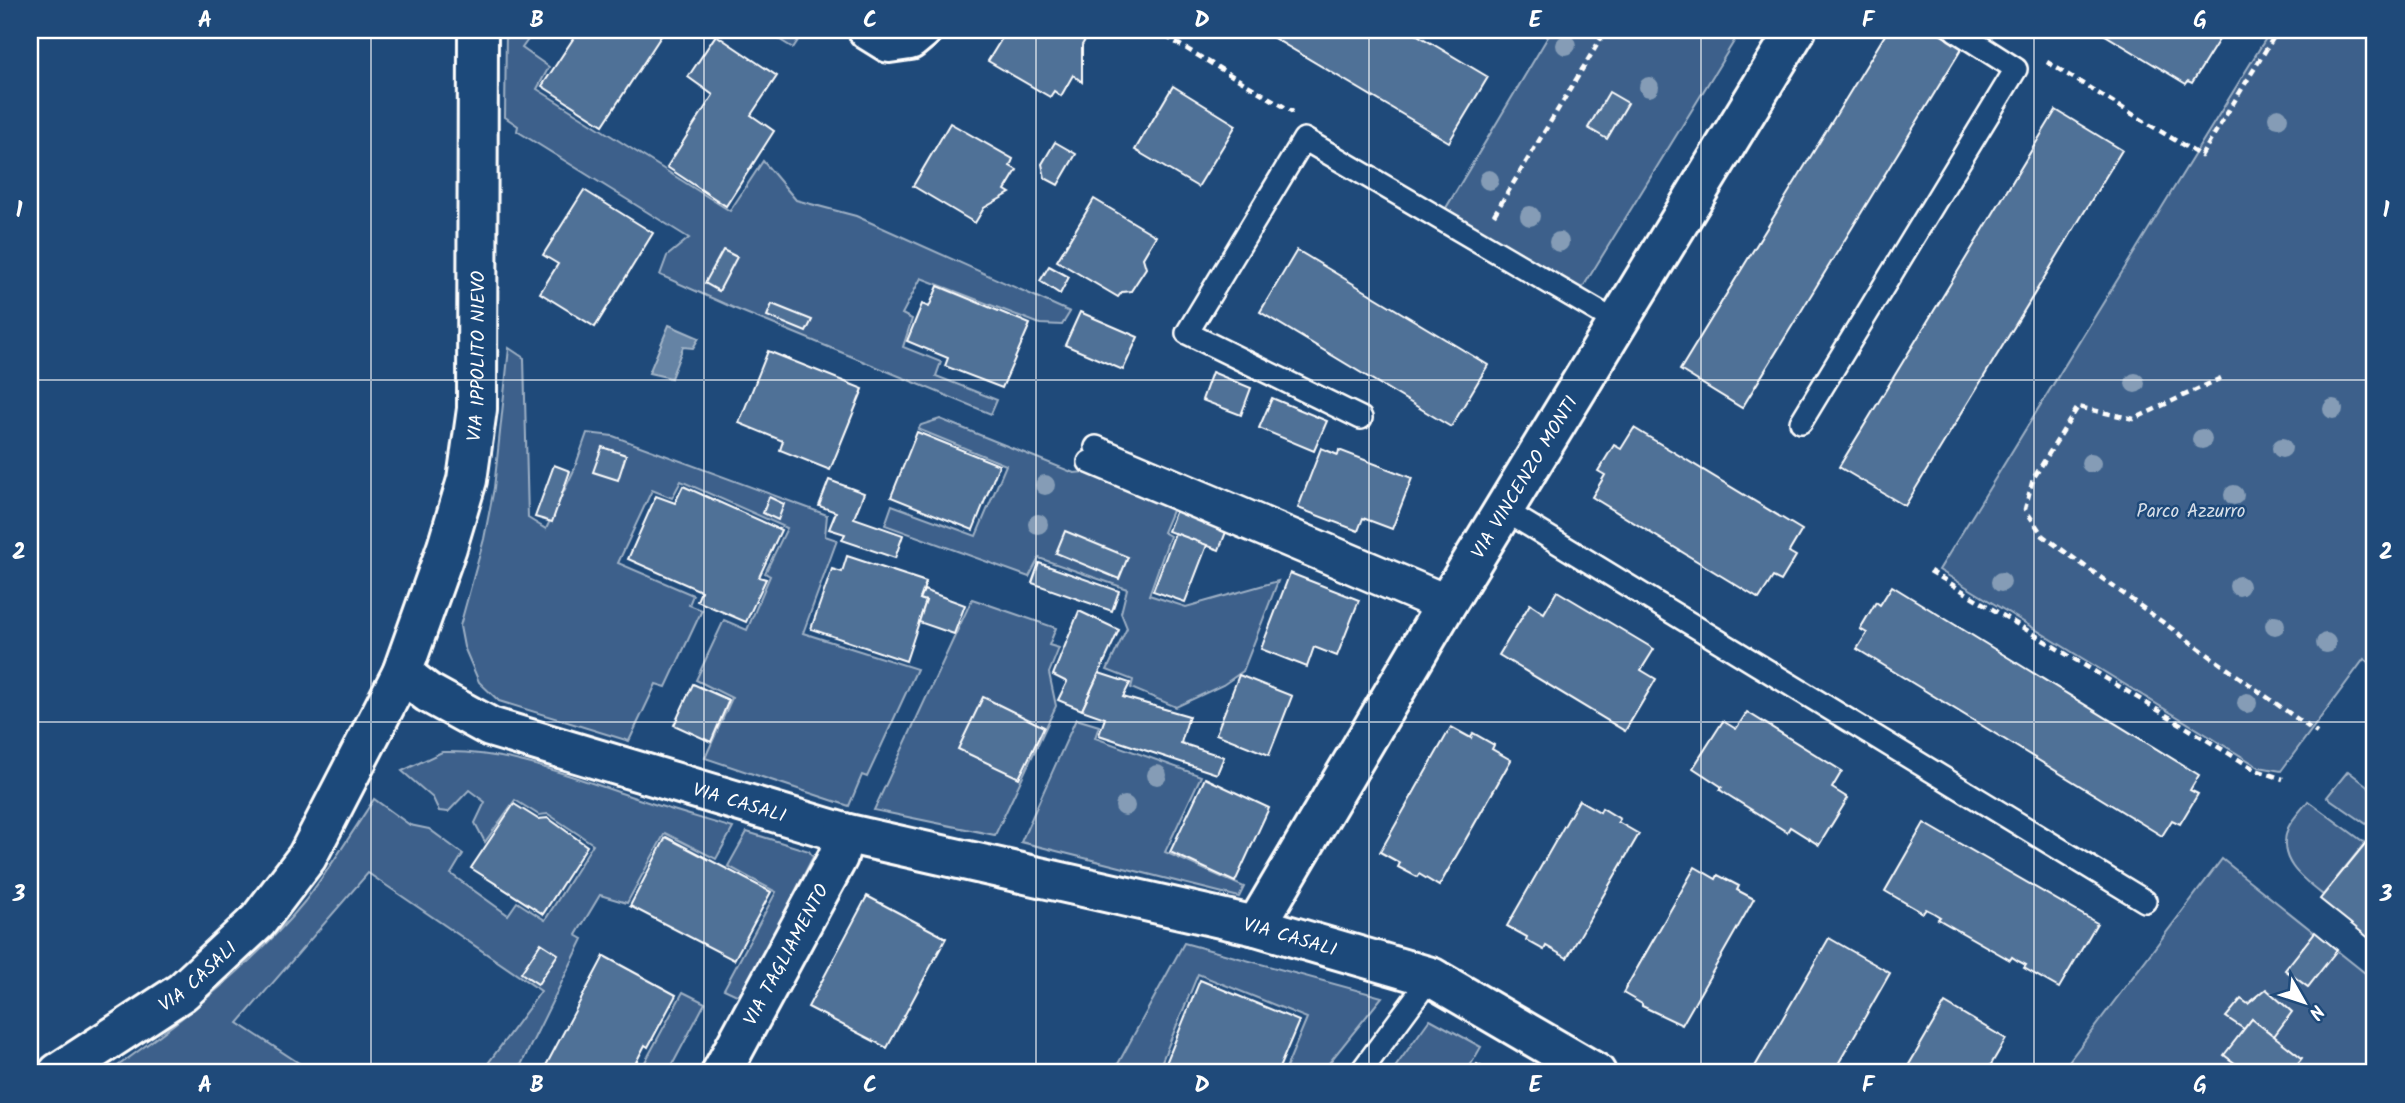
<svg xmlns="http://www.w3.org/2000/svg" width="2405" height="1103" viewBox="0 0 2405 1103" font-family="Kalam,sans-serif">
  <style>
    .green { fill: #3c618b; stroke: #9eb0c5; stroke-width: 2 }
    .water { fill: #6583a4; stroke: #a3b5c8; stroke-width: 2 }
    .building { fill: #507197; stroke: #fff; stroke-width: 2 }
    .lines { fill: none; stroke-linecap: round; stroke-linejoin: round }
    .lane-casing { stroke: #fff; stroke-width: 26 }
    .street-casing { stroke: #fff; stroke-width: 44 }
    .path { stroke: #fff; stroke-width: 4.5; stroke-dasharray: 7 5; stroke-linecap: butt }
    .lane { stroke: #1f4a7a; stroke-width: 21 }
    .street { stroke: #1f4a7a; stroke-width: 38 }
    .tree { fill: #859cb6 }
    .grid { fill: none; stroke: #fff; stroke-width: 2; stroke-opacity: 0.55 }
    .labels { text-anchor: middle; stroke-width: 5; stroke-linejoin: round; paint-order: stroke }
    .street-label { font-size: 19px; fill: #fff; stroke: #1f4a7a }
    .park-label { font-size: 19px; fill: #d8dfe8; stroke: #1f4a7a }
    .neatline { fill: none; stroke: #fff; stroke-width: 2.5 }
    .grid-label { font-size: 23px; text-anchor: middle; font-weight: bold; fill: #fff }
  </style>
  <rect width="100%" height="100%" fill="#1f4a7a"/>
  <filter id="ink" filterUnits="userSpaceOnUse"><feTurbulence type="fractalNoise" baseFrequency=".0143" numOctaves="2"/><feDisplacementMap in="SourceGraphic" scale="14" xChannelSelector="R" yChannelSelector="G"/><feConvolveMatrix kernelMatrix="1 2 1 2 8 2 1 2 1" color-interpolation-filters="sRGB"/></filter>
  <g filter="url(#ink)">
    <g class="green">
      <polygon points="506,30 535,30 522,48 549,67 537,89 730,211 763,161 796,200 856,216 1070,312 1062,325 1040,324 921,278 902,314 912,319 903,347 941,362 936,376 997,400 991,414 736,309 660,275 667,256 689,238 517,131 518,126 505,117"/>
      <polygon points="764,30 805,30 793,48"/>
      <polygon points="1552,30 1741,30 1580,292 1443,213"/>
      <polygon points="2271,30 2375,30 2375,667 2364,659 2281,771 2259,767 1939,570"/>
      <polygon points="509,348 524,358 528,518 546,529 574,470 587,433 613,436 827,515 825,536 837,540 803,633 917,669 867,777 862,775 849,806 705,758 732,698 696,680 724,620 747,630 770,576 765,573 787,528 681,481 672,498 652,490 618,563 693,595 689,605 702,610 666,687 656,684 629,741 499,701 479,682 464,647 460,626 484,539 494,488"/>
      <polygon points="940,419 1074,473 1085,472 1174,506 1163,532 1170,536 1149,595 1186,607 1278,581 1243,671 1223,685 1176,707 1131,688 1133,680 1107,670 1127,628 1121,613 1127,589 1039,558 1029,577 885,525 892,505 976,536 1006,465 918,429 921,425"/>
      <polygon points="972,599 1056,628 1049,645 1059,648 1049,673 1056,706 995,835 874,810"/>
      <polygon points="1076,719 1099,726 1095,738 1201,776 1165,852 1244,887 1239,897 1021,842"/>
      <path d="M442,752C505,750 565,774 624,794C660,807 697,817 733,828L716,859L665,833L627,903L600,895L576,935L583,939L518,1071L522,1073H481L541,991L368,873L238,1023L314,1073H108C179,1022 249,970 305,901C330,868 352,833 374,799L410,825L429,829L463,854L451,874L508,915L517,902L545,920L593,844L548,814L539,815L515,800L485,842L475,823L485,802L469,790L448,812L439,811L433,798L402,771Z"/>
      <polygon points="2348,771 2375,792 2375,830 2327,797"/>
      <path d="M2308,801L2365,843L2323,895C2301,878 2276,859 2288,828C2292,819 2302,809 2308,801Z"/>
      <polygon points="747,832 809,851 813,857 741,997 724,989 776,892 728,866"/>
      <polygon points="2222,859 2375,981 2375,1073 2060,1073"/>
      <polygon points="1184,943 1382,997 1321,1073 1284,1073 1307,1018 1198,974 1157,1073 1113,1073"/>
      <polygon points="683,992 705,1003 668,1073 639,1073"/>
      <polygon points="1430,1019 1481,1047 1466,1073 1391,1073"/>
    </g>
    <polygon class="water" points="669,325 699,338 693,348 683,347 671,378 649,373"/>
    <g class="building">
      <polygon points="579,30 665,30 603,125 542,86"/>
      <polygon points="1007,30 1079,30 1088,35 1082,45 1082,82 1073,75 1061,96 1054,91 1050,97 988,61"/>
      <polygon points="1260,30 1409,30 1488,77 1449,142"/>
      <polygon points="1888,30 1933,30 1962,48 1742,408 1680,370"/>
      <polygon points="2097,30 2225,30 2192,83 2188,81 2186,84"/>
      <polygon points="716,35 777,76 751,115 774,131 726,206 667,167 713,95 688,77"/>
      <polygon points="1173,86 1236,125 1198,187 1135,150"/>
      <polygon points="1609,92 1628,103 1607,139 1588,128"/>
      <polygon points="2056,110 2122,150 1905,506 1839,467"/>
      <polygon points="950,123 1013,159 1010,166 1017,170 1005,190 1010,193 984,208 975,223 913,186"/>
      <polygon points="1055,142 1076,154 1058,185 1045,178 1042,164"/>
      <polygon points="584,190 653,233 595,327 540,293 558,264 543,255"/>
      <polygon points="1094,199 1156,236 1143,258 1146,268 1131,291 1122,292 1118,297 1057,261"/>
      <polygon points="723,250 737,257 719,291 705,283"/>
      <polygon points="1297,250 1488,365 1451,427 1260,312"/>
      <polygon points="1049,266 1069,277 1060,294 1040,281"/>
      <polygon points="938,286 1030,324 1002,388 945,366 948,358 907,341 922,304 929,307"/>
      <polygon points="772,304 812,320 806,332 767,316"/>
      <polygon points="1080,312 1138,337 1123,370 1065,345"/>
      <polygon points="768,351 863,389 830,470 780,450 783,441 739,423"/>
      <polygon points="1212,372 1251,388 1241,415 1202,400"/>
      <polygon points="1272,398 1327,421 1314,451 1259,428"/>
      <polygon points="1634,428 1802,530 1789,552 1796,556 1781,581 1773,577 1759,599 1592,497 1605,475 1598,471 1614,445 1621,449"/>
      <polygon points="917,432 999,465 973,530 891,497"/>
      <polygon points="602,447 626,455 618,480 593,472"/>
      <polygon points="1321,448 1338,455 1339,450 1412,478 1392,529 1363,518 1358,531 1298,508"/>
      <polygon points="554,465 570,471 552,522 535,517"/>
      <polygon points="829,480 864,493 854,518 903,535 895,558 842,540 845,534 829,529 836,512 819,506"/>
      <polygon points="683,486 781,530 759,577 766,579 746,622 697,601 701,591 628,559 656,496 675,503"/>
      <polygon points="769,497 784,504 778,520 763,513"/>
      <polygon points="1178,505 1229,524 1219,550 1168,531"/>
      <polygon points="1065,531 1128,557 1119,579 1056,553"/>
      <polygon points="1175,533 1207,545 1185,602 1153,591"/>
      <polygon points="847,556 926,582 920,599 926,601 906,661 811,629 832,569 842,572"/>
      <polygon points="1039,563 1119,591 1112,611 1032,583"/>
      <polygon points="1290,573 1359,600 1337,656 1314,647 1307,667 1261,649"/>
      <polygon points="1892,586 2199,775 2190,790 2198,794 2180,824 2172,820 2162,836 1857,649 1867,633 1860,629 1876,602 1880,605"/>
      <polygon points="924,590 965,605 954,634 919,622 926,601 920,599"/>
      <polygon points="1557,591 1654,649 1641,670 1656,679 1625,731 1499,655 1530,604 1544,613"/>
      <polygon points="1079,611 1119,630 1082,710 1058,700 1067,682 1053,675"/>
      <polygon points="1099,673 1130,683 1123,697 1189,716 1181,743 1224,757 1217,774 1099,735 1105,718 1082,710"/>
      <polygon points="1239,675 1292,696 1269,755 1216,734"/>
      <polygon points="693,684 729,700 711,742 674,725"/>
      <polygon points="983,697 1044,727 1019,778 958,749"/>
      <polygon points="1747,712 1842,771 1832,788 1848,798 1819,845 1790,827 1787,832 1720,790 1722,787 1693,768 1723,721 1736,729"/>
      <polygon points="1451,727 1471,738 1473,733 1494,745 1492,749 1511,760 1439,886 1419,874 1417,877 1398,867 1400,863 1380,852"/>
      <polygon points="1205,778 1269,808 1235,882 1170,852"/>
      <polygon points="1579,800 1600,812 1602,808 1620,819 1618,822 1639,834 1567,958 1546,946 1544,950 1526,940 1527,937 1507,926"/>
      <polygon points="514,804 538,819 548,818 587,846 543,914 471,868"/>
      <polygon points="1924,823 2097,923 2059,988 2024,968 2026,965 2018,961 2012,957 2010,960 1938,919 1940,917 1932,912 1926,909 1923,913 1885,891"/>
      <polygon points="2373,834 2375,836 2375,943 2320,899"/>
      <polygon points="666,837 771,892 734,960 630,906"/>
      <polygon points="1695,867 1716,879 1718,875 1739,886 1737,890 1754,899 1682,1025 1642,1006 1642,1004 1623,993"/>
      <polygon points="867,896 946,938 887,1048 808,1007"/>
      <polygon points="2315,932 2337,950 2308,987 2285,970"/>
      <polygon points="1829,938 1890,973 1833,1073 1758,1073 1753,1070"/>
      <polygon points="541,943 558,954 538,984 521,973"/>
      <polygon points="604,956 676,995 648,1047 645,1045 632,1070 634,1073 542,1073"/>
      <polygon points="1200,980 1299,1021 1277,1073 1162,1073"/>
      <polygon points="2266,989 2292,1012 2274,1036 2252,1019 2244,1029 2226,1017 2241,999 2248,1004"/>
      <polygon points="1945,1003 2006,1039 1986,1073 1904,1073"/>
      <polygon points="2252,1019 2302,1058 2290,1073 2248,1073 2224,1055"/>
      <polygon points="1477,1064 1493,1073 1471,1073"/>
    </g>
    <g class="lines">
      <defs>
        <g id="lane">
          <polyline points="1361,418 1187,333 1304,139 1618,323"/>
          <polyline points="1801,422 2016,69 1955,30"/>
          <polyline points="1096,447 1451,597"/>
          <polyline points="1089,462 1442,611"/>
          <polyline points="1504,510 2145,901"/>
          <polyline points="1360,1073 1431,977"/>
        </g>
        <g id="street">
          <polyline points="868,30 889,43 910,40 922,30"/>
          <path id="s1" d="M402,673L428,693L490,727L844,833L1256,926L1431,977L1596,1073"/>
          <path id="s2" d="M1256,926L1442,611L1796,30"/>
          <path id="s3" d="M58,1073L182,992L258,921L307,857L402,673L447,547L467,480L477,409L478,30"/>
          <path id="s4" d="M721,1073L838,857L844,833"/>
        </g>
      </defs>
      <use href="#lane" class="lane-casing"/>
      <use href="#street" class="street-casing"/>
      <g class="path">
        <polyline points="1155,30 1293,112"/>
        <polyline points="2047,62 2201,156 2278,30"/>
        <polyline points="1494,215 1606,30"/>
        <polyline points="2221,378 2134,419 2078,407 2033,479 2025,509 2043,536 2317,733"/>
        <polyline points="1930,571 2256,770 2283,779"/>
      </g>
      <use href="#lane" class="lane"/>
      <use href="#street" class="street"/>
    </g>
    <g class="tree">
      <circle cx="1566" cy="45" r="10"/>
      <circle cx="1649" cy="87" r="10"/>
      <circle cx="2278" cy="118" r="10"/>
      <circle cx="1489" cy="180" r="10"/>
      <circle cx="1530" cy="216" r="10"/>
      <circle cx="1559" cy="242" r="10"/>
      <circle cx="2135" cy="383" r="10"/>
      <circle cx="2333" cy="409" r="10"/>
      <circle cx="2202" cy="439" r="10"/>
      <circle cx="2282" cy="448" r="10"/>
      <circle cx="2091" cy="463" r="10"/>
      <circle cx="1045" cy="485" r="10"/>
      <circle cx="2234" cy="495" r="10"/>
      <circle cx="1038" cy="524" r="10"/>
      <circle cx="2001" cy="582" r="10"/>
      <circle cx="2239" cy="586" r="10"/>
      <circle cx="2275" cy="625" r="10"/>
      <circle cx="2326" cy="643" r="10"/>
      <circle cx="2247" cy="703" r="10"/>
      <circle cx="1157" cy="775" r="10"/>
      <circle cx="1125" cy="806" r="10"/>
    </g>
  </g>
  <path class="grid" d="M371,30V1073M704,30V1073M1036,30V1073M1369,30V1073M1701,30V1073M2034,30V1073M30,380H2375M30,722H2375"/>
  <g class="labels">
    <g class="street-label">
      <text dy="7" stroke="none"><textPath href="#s3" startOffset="868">VIA IPPOLITO NIEVO</textPath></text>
      <text dy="7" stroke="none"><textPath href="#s2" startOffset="523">VIA VINCENZO MONTI</textPath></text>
      <text dy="7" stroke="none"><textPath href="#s1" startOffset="364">VIA CASALI</textPath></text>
      <text dy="7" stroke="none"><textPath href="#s1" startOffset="931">VIA CASALI</textPath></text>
      <text dy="7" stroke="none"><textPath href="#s4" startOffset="135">VIA TAGLIAMENTO</textPath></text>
      <text dy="7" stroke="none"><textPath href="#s3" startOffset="170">VIA CASALI</textPath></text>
    </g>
    <g class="park-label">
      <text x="2191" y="517">Parco Azzurro</text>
    </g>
  </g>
  <rect width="2405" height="1103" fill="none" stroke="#1f4a7a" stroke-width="77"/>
  <g transform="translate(2304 1002) rotate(129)" stroke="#1f4a7a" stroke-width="5" paint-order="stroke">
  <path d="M0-5L12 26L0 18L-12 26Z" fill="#ffffff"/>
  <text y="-10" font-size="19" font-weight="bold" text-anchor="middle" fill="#ffffff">N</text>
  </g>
  <rect x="38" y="38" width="2328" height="1026" class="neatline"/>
  <g class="grid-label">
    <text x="205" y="27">A</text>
    <text x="537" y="27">B</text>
    <text x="870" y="27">C</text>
    <text x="1202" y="27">D</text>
    <text x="1535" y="27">E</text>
    <text x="1868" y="27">F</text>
    <text x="2200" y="27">G</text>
    <text x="19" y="217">1</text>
    <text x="2386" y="217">1</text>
    <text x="19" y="559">2</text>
    <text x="2386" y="559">2</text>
    <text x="19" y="901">3</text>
    <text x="2386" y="901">3</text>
    <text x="205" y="1092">A</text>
    <text x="537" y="1092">B</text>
    <text x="870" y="1092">C</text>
    <text x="1202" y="1092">D</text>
    <text x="1535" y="1092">E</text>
    <text x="1868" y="1092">F</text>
    <text x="2200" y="1092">G</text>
  </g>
</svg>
